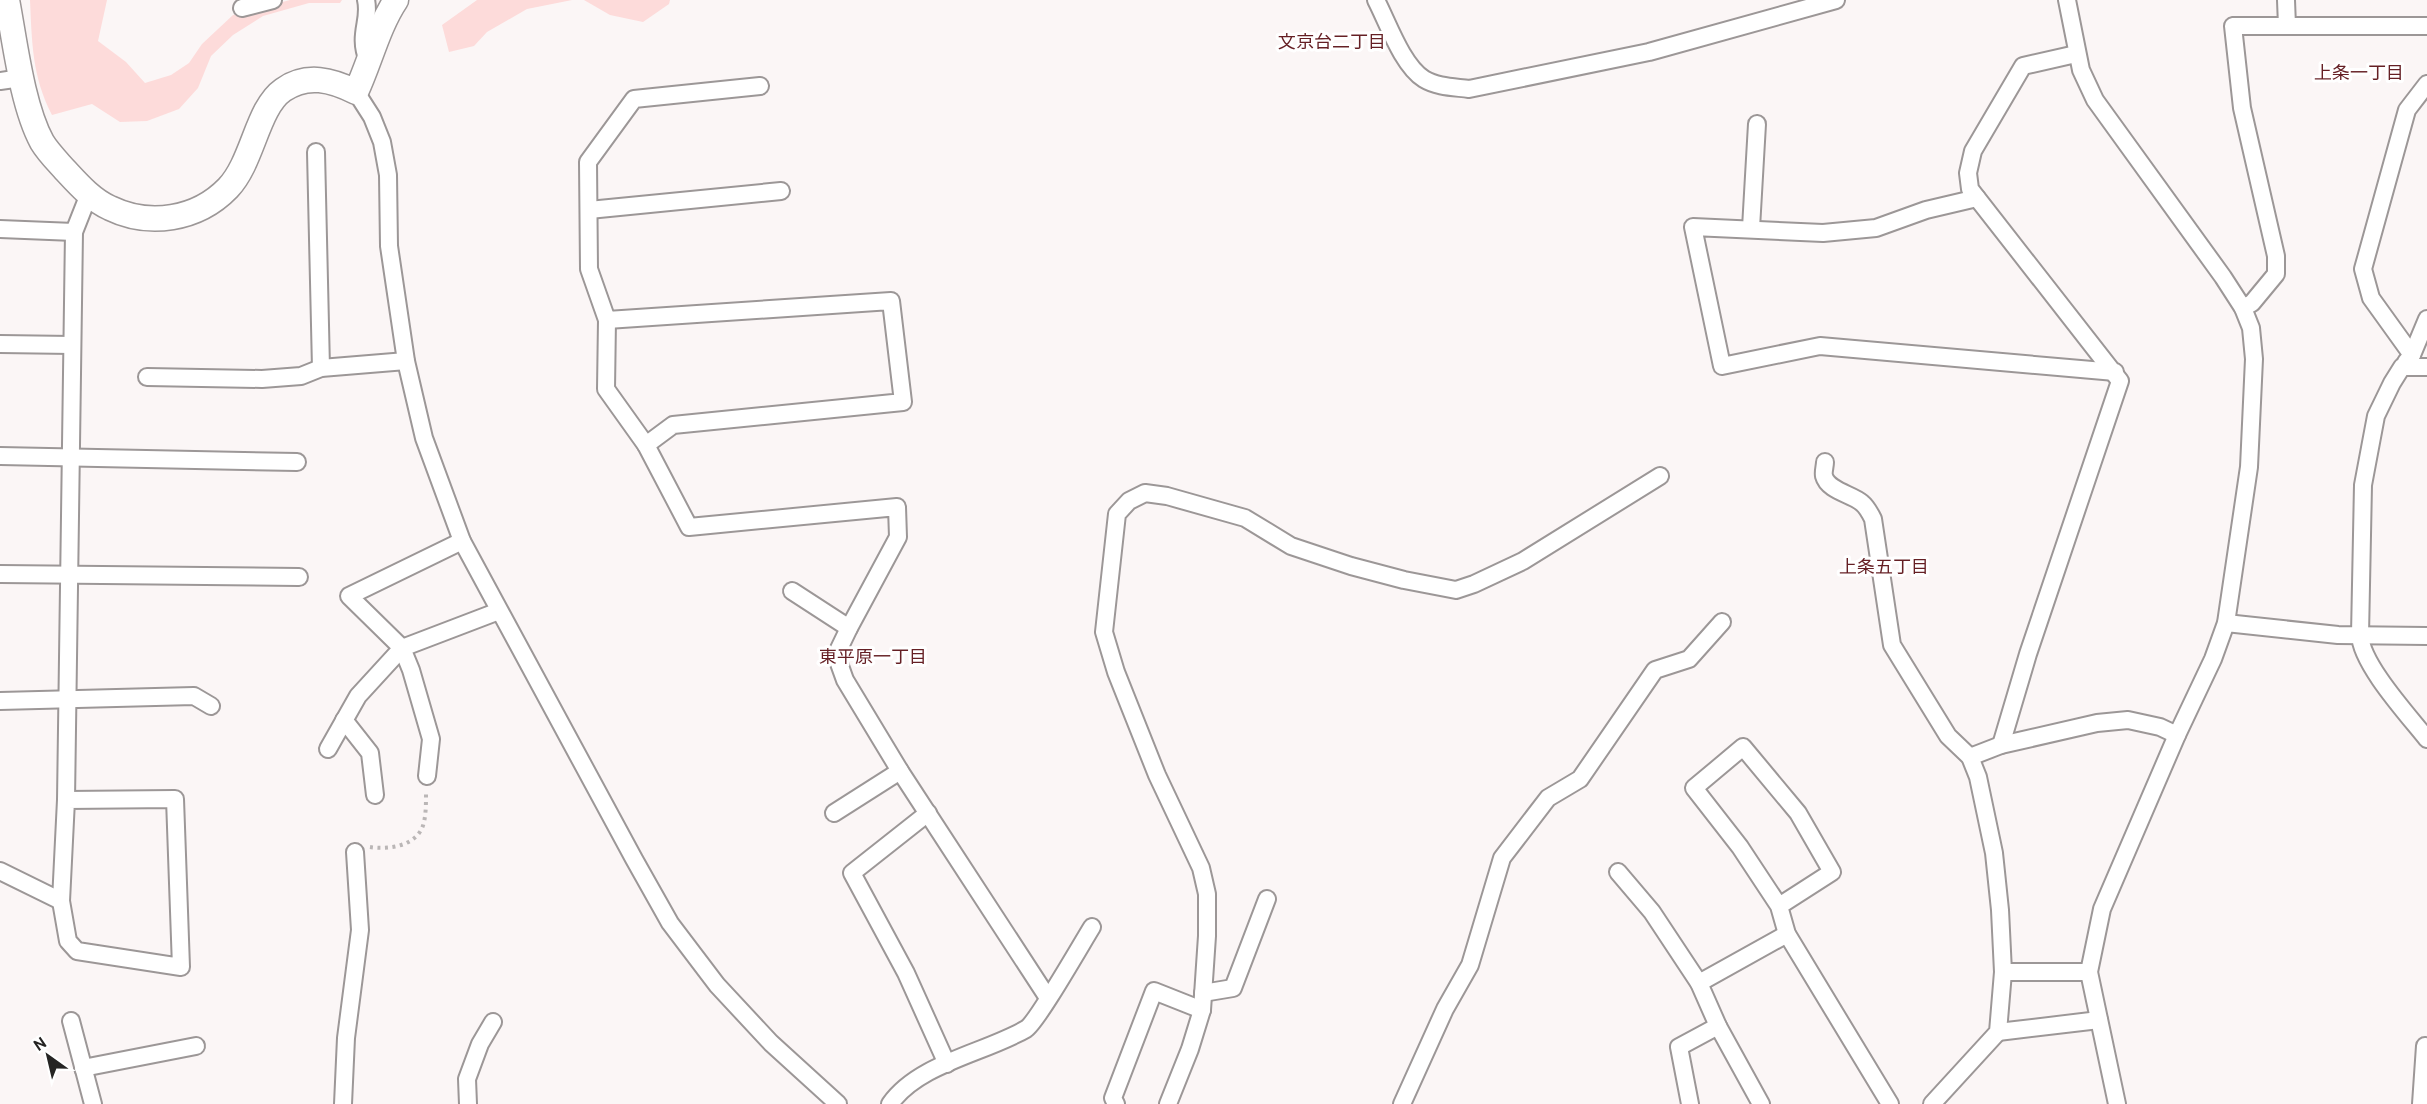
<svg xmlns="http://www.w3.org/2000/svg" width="2427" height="1104" viewBox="0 0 2427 1104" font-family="Overpass,'Noto Sans JP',sans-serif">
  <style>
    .green { fill: #fddbda }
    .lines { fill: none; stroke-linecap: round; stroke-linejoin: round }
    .street-casing { stroke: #9c9797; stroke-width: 20 }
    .secondary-casing { stroke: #9c9797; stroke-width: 27 }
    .path { stroke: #bab6b6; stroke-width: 4; stroke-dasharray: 3 4.5; stroke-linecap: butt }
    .street { stroke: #fff; stroke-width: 16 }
    .secondary { stroke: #fff; stroke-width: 24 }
    .labels { text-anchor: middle; stroke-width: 6; stroke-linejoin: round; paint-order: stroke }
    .neighbourhood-label { font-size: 18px; fill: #651f24; stroke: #fff }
  </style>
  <rect width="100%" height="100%" fill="#fbf6f6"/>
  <g class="green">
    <path d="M30,0H107L98,41L126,62L145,83L171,75L189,63L202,44L233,15L290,0H342L340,3H309L263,16L233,35L211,56L198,88L179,109L147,121L120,122L92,104L52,115C32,76 32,43 30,0Z"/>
    <polygon points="477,0 572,0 527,9 487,32 474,46 449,52 442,25"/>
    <polygon points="584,0 670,0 669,4 643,22 610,15"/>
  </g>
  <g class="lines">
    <defs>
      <g id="street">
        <path d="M366,0C371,21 357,34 368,61"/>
        <path d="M1376,0C1388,23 1402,65 1424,79C1437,87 1454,87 1469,89L1649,52L1836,0"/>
        <polyline points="2067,0 2081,70 2095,100 2223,277 2243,308 2251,328 2254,359 2249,467 2226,623 2213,659 2177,735 2102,909 2089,972 2117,1104"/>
        <polyline points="2286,0 2287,26"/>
        <polyline points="242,8 273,0"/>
        <polyline points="0,81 21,78"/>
        <polyline points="760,86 634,99 588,162 589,269 607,320 891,301 903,402 673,425 646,445 689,527 897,507 898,537 849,628 836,655 845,680 900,771 1048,998"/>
        <polyline points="356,92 372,117 382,142 388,175 389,246 406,361 424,438 462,541 634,859 670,923 717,985 771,1043 838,1104"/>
        <polyline points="316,152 321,368"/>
        <polyline points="1977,198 1926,210 1876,228 1823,233 1693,227 1722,366 1820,346 2115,372"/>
        <polyline points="589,210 781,191"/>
        <polyline points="1751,228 1757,124"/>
        <polyline points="0,229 74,232"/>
        <polyline points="2243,308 2252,303 2276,274 2276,256 2242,108 2233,26 2427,26"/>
        <polyline points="607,320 606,389 646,445"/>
        <polyline points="0,344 72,345"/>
        <polyline points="2412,355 2371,298 2363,269 2407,110 2427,84"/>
        <polyline points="2406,362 2412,355 2427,319"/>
        <path d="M2427,367H2402L2392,383L2376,416L2363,485L2360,635C2361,664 2408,715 2427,739"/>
        <polyline points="147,377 262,379 301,376 321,368 406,361"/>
        <polyline points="0,456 297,462"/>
        <path d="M1825,462C1825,466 1823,472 1824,476C1828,491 1852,494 1862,503C1867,507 1870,513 1873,519L1892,645L1948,736L1970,757L1978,777L1994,853L2000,910L2003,972"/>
        <polyline points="0,574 299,577"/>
        <polyline points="792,591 849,628"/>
        <polyline points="2226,623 2338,635 2427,636"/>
        <polyline points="0,701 194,696 211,706"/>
        <polyline points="344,720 370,753 375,795"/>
        <polyline points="2001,745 2028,654 2120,381 1970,189 1968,173 1973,151 2023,66 2076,54"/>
        <polyline points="328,749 358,696 402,648 349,596 462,541"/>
        <polyline points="1970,757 2001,745 2097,723 2128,720 2160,727 2177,735"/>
        <polyline points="427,776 431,739 411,670 402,648 499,611"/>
        <polyline points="66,800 175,799 181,967 77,951 68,941 61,901 66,800 74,232 89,194"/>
        <polyline points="834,813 900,771"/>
        <polyline points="928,813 852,873 906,973 947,1064"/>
        <polyline points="0,871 61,901"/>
        <polyline points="1618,872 1652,912 1699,983 1718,1026 1761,1104"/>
        <polyline points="1779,906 1832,872 1798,813 1743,747 1694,788 1740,847 1779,906 1787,934 1890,1104"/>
        <polyline points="1699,983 1787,934"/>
        <polyline points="1203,993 1233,988 1267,899"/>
        <polyline points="71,1021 93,1104"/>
        <polyline points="1998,1032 2099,1020"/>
        <polyline points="83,1068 196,1046"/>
        <polyline points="343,1104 346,1038 360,930 355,852"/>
        <polyline points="468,1104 467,1079 480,1044 493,1022"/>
        <path d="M890,1104C919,1063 985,1053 1026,1029C1037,1022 1082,943 1092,927"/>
        <polyline points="1116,1104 1113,1098 1154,991 1202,1010"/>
        <polyline points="1168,1104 1190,1049 1202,1010 1207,936 1207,894 1201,868 1157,775 1116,672 1104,632 1117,514 1129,501 1145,493 1167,496 1245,518 1291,546 1351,566 1404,580 1456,590 1474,584 1523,561 1660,476"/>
        <polyline points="1402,1104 1445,1009 1470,965 1502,858 1548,798 1580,779 1655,670 1689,659 1722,622"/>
        <polyline points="1690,1104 1679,1047 1718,1026"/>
        <polyline points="1932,1104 1998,1032 2003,972 2089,972"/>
        <polyline points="2421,1104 2425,1046"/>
      </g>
      <path id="secondary" d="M7,0C15,42 22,105 42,142C48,152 57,161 65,170C78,184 92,200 110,208C149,227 197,220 228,188C253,162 257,108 283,90C307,73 332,80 356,92C370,62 378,27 396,0"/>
    </defs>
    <use href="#street" class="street-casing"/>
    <use href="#secondary" class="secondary-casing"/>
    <path class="path" d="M370,847C389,850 419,846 424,822C426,813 426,803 426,794"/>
    <use href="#street" class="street"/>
    <use href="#secondary" class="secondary"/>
  </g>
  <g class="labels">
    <g class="neighbourhood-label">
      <text x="1332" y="48">文京台二丁目</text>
      <text x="2359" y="79">上条一丁目</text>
      <text x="1884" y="573">上条五丁目</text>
      <text x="873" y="663">東平原一丁目</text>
    </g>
  </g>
  <g transform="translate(48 1056) rotate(326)" stroke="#ffffff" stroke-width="4.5" paint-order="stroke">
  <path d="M0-4.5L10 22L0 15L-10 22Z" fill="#252423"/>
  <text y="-9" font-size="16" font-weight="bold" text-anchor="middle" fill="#252423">N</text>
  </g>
</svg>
